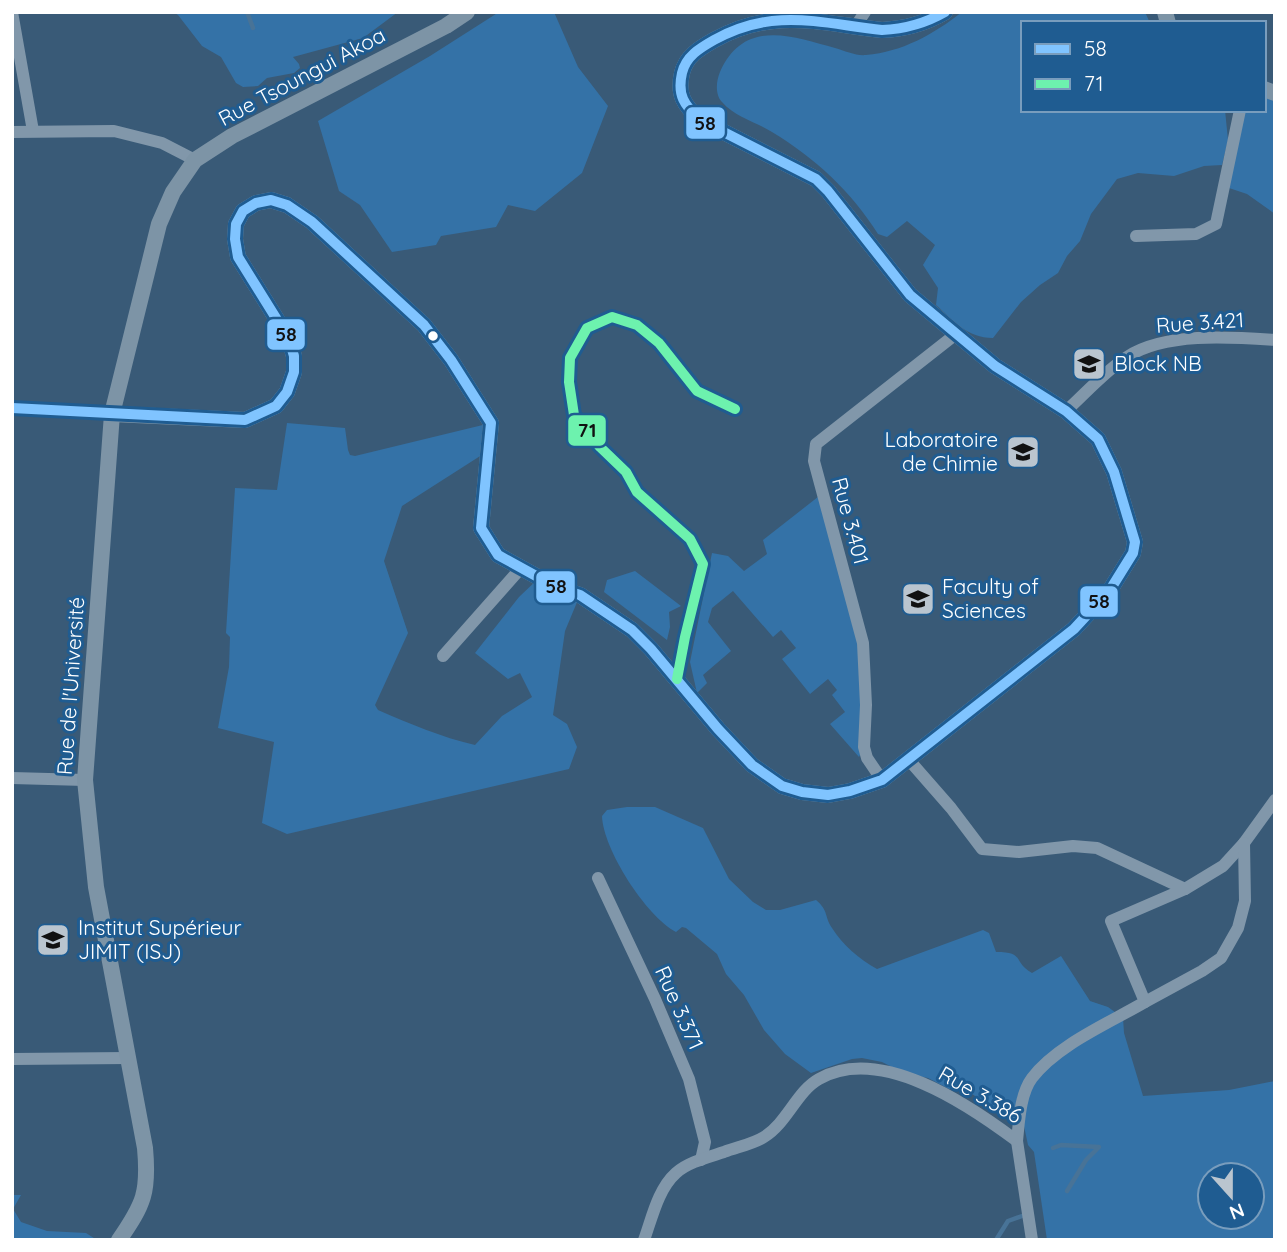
<svg xmlns="http://www.w3.org/2000/svg" width="1287" height="1252" viewBox="0 0 1287 1252" font-family="Quicksand,sans-serif">
  <style>
    .green { fill: #3472a7; fill-rule: evenodd }
    .lines { fill: none; stroke-linecap: round; stroke-linejoin: round }
    .stream { stroke: #487397; stroke-width: 4.5 }
    .street { stroke: #8197aa; stroke-width: 12 }
    .secondary { stroke: #7d94a6; stroke-width: 16 }
    .bus-1-casing { stroke: #1f5c91; stroke-width: 16 }
    .bus-2-casing { stroke: #1f5c91; stroke-width: 16 }
    .bus-1 { stroke: #80c4ff; stroke-width: 10 }
    .bus-2 { stroke: #6df2ae; stroke-width: 10 }
    .bus-dot { fill: #fff; stroke: #1f5c91; stroke-width: 2.5 }
    .labels { text-anchor: middle; stroke-width: 6; stroke-linejoin: round; paint-order: stroke }
    .street-label { font-size: 21px; fill: #fff; stroke: #1f5c91 }
    .poi-label { font-size: 21px; fill: #fff; stroke: #1f5c91; text-anchor: start }
    .line-badge { stroke: #1f5c91; stroke-width: 2.5 }
    .pale-badge-label { font-size: 19px; text-anchor: middle; font-weight: bold; fill: #111 }
  </style>
  <rect width="100%" height="100%" fill="#395a77"/>
  <g class="green">
    <polygon points="173,12 398,12 363,38 293,57 299,64 300,68 294,73 267,78 258,86 243,87 236,83 221,57 202,46 178,15"/>
    <polygon points="499,12 554,12 578,67 608,106 582,173 535,211 508,205 496,227 441,236 436,245 392,252 360,205 339,191 318,121 430,56"/>
    <path d="M962,12H1145L1150,23H1023V110H1225L1228,140L1222,165L1204,166L1174,176L1138,173L1117,179L1091,214L1080,241L1067,256L1058,273L1040,285L1021,302L993,338C967,338 954,321 936,305L938,288L923,265L935,245L907,221L887,237L878,234C851,191 816,159 772,132C756,122 735,117 722,102C715,95 716,81 720,72C744,18 792,36 835,48C845,51 856,56 866,55C902,52 934,34 962,12Z"/>
    <polygon points="1264,89 1275,93 1275,214 1247,194 1223,186 1240,110 1264,110"/>
    <path d="M287,423L345,428L348,450L350,455L355,456L491,423L488,451L402,506L384,561L408,633L375,705L378,710C410,724 441,737 475,745L502,716L532,697L520,673L508,679L475,653L519,597L539,578L580,595L565,631L553,715L567,724L577,747L569,769L287,834L262,823L274,742L218,728L229,667L230,637L226,633L235,488L277,490Z"/>
    <polygon points="823,493 863,643 864,747 859,757 830,724 845,712 832,695 837,690 828,679 810,694 782,659 796,648 781,630 773,637 733,591 712,608 708,622 731,651 703,675 707,683 697,693 690,662 712,553 728,556 744,571 767,554 763,540"/>
    <polygon points="635,571 681,606 669,612 670,627 667,640 604,592 607,580"/>
    <path d="M627,807H655L703,828L729,879L753,902L766,910H780L816,900C829,911 824,916 832,928C842,944 860,960 877,969L983,930L989,933L996,952C1026,952 1012,962 1032,973L1061,956L1090,1001L1108,1007L1123,1018L1124,1033L1143,1096L1229,1090L1275,1081V1240H1047L1034,1152L1028,1145L1024,1126L967,1091L949,1089L928,1078L904,1073L882,1062L862,1058L852,1059L811,1073L785,1054L764,1030L744,995L726,974L717,954L686,928L682,927L676,932C646,916 603,849 602,816L607,810ZM1210,1175H1252V1217H1210Z"/>
    <polygon points="12,1195 21,1195 13,1209 21,1222 47,1231 86,1233 97,1240 12,1240"/>
  </g>
  <g class="lines">
    <g class="stream">
      <polyline points="247,12 253,28"/>
      <polyline points="1053,1148 1061,1145 1099,1147 1086,1160 1067,1191"/>
      <polyline points="996,1240 1008,1221 1025,1215"/>
    </g>
    <g class="street">
      <polyline points="12,12 33,131"/>
      <polyline points="855,27 865,12"/>
      <polyline points="12,132 114,131 162,143 195,160"/>
      <polyline points="1136,236 1196,234 1216,224 1240,110"/>
      <polyline points="12,408 112,414"/>
      <path d="M1066,411C1086,393 1105,371 1127,357C1165,332 1231,337 1275,340"/>
      <polyline points="443,656 521,568"/>
      <polyline points="677,679 685,637 703,564 690,539 637,492 626,472 600,447 574,415 569,382 570,358 587,328 612,317 637,325 659,343 697,391 735,409"/>
      <polyline points="12,778 85,780"/>
      <polyline points="882,780 867,758 864,747 866,705 863,643 814,461 816,444 956,334"/>
      <polyline points="598,878 655,999 689,1079 705,1142 701,1160"/>
      <polyline points="1185,889 1223,866 1244,843 1275,800"/>
      <polyline points="1145,1002 1202,971 1221,958 1238,928 1245,901 1244,843"/>
      <polyline points="12,1059 128,1058"/>
      <polyline points="1017,1141 1032,1240"/>
      <path d="M644,1240C652,1218 658,1189 676,1173C688,1162 709,1157 724,1152C737,1147 753,1144 764,1137C787,1123 797,1091 819,1079C880,1044 969,1105 1017,1141C1019,1122 1020,1094 1032,1078C1057,1045 1109,1023 1145,1002L1111,921L1185,889L1097,848L1073,846L1019,852L982,849L951,808L909,760"/>
    </g>
    <g class="secondary">
      <polyline points="1165,12 1168,23"/>
      <polyline points="1264,89 1275,93"/>
      <path d="M112,414L245,420L276,406L287,392L294,372V356L289,339L238,257L235,239L236,224L243,211L256,203L271,200L287,205L312,222L424,325L451,360L491,423L481,528L498,555L556,587L580,595L632,630L651,649L718,729L752,765L782,786L802,792L828,795L850,791L882,780L1074,629L1110,590L1133,553L1135,542L1114,472L1098,439L1066,411L995,366L910,295L828,191L816,179L700,120C684,105 677,95 682,73C686,56 700,48 714,40C774,7 818,23 882,30C905,29 926,23 945,12"/>
      <path d="M119,1240C144,1204 149,1192 145,1148L96,887L85,780L112,414L159,224L173,192L195,160L232,136L446,26L467,12"/>
    </g>
    <defs>
      <path id="bus-1" d="M12,408L245,420L276,406L287,392L294,372V356L289,339L238,257L235,239L236,224L243,211L256,203L271,200L287,205L312,222L424,325L451,360L491,423L481,528L498,555L556,587L580,595L632,630L651,649L718,729L752,765L782,786L802,792L828,795L850,791L882,780L1074,629L1110,590L1133,553L1135,542L1114,472L1098,439L1066,411L995,366L910,295L828,191L816,179L700,120C684,105 677,95 682,73C686,56 700,48 714,40C774,7 818,23 882,30C905,29 926,23 945,12"/>
      <polyline id="bus-2" points="677,679 685,637 703,564 690,539 637,492 626,472 600,447 574,415 569,382 570,358 587,328 612,317 637,325 659,343 697,391 735,409"/>
    </defs>
    <use href="#bus-1" class="bus-1-casing"/>
    <use href="#bus-2" class="bus-2-casing"/>
    <use href="#bus-1" class="bus-1"/>
    <use href="#bus-2" class="bus-2"/>
  </g>
  <defs>
    <symbol id="university-square" viewBox="-11 -11 22 22"><rect x="-9" y="-9" width="18" height="18" rx="4" fill="#bac5cf" stroke="#1f5c91"/><path d="M0-5L7-2L0 1L-7-2ZM-4 1L0 2.5L4 1V4Q0 6-4 4Z" fill="#111"/></symbol>
  </defs>
  <g fill-rule="evenodd">
    <use href="#university-square" x="1070" y="345" width="38" height="38"/>
    <use href="#university-square" x="1004" y="433" width="38" height="38"/>
    <use href="#university-square" x="899" y="580" width="38" height="38"/>
    <use href="#university-square" x="34" y="921" width="38" height="38"/>
  </g>
  <circle class="bus-dot" cx="433" cy="336" r="6"/>
  <g class="labels">
    <g class="street-label">
      <text transform="translate(302 77) rotate(-28)" y="7">Rue Tsoungui Akoa</text>
      <text transform="translate(1200 323) rotate(-4)" y="7">Rue 3.421</text>
      <text transform="translate(850 521) rotate(75)" y="7">Rue 3.401</text>
      <text transform="translate(71 686) rotate(-86)" y="7">Rue de l'Université</text>
      <text transform="translate(679 1008) rotate(66)" y="7">Rue 3.371</text>
      <text transform="translate(980 1095) rotate(30)" y="7">Rue 3.386</text>
    </g>
    <g class="poi-label">
      <text x="1114" y="371">Block NB</text>
      <text x="998" y="447" text-anchor="end">Laboratoire<tspan x="998" dy="24">de Chimie</tspan></text>
      <text x="942" y="594">Faculty of<tspan x="942" dy="24">Sciences</tspan></text>
      <text x="78" y="935">Institut Supérieur<tspan x="78" dy="24">JIMIT (ISJ)</tspan></text>
    </g>
  </g>
  <g class="line-badge">
    <rect x="685" y="106" width="41" height="34" rx="7" fill="#80c4ff"/>
    <rect x="266" y="318" width="40" height="33" rx="7" fill="#80c4ff"/>
    <rect x="567" y="414" width="40" height="33" rx="7" fill="#6df2ae"/>
    <rect x="535" y="570" width="41" height="34" rx="7" fill="#80c4ff"/>
    <rect x="1079" y="585" width="40" height="33" rx="7" fill="#80c4ff"/>
  </g>
  <g class="pale-badge-label">
    <text x="705" y="130">58</text>
    <text x="286" y="341">58</text>
    <text x="587" y="437">71</text>
    <text x="556" y="593">58</text>
    <text x="1099" y="608">58</text>
  </g>
  <rect width="1287" height="1252" fill="none" stroke="#ffffff" stroke-width="28"/>
  <rect x="1021" y="21" width="245" height="91" fill="#1f5c91" stroke="#799dbd" stroke-width="2"/>
  <rect x="1035" y="44" width="35" height="10" fill="#80c4ff" stroke="#799dbd" stroke-width="2"/>
  <text x="1084" y="56" font-size="21" fill="#ffffff">58</text>
  <rect x="1035" y="79" width="35" height="10" fill="#6df2ae" stroke="#799dbd" stroke-width="2"/>
  <text x="1084" y="91" font-size="21" fill="#ffffff">71</text>
  <g transform="translate(1231 1196) rotate(159)"><circle r="33" fill="#1f5c91" stroke="#799dbd" stroke-width="2"/>
  <path d="M0-5L12 26L0 18L-12 26Z" fill="#bac5cf"/>
  <text y="-10" font-size="19" font-weight="bold" text-anchor="middle" fill="#ffffff">N</text>
  </g>
</svg>
